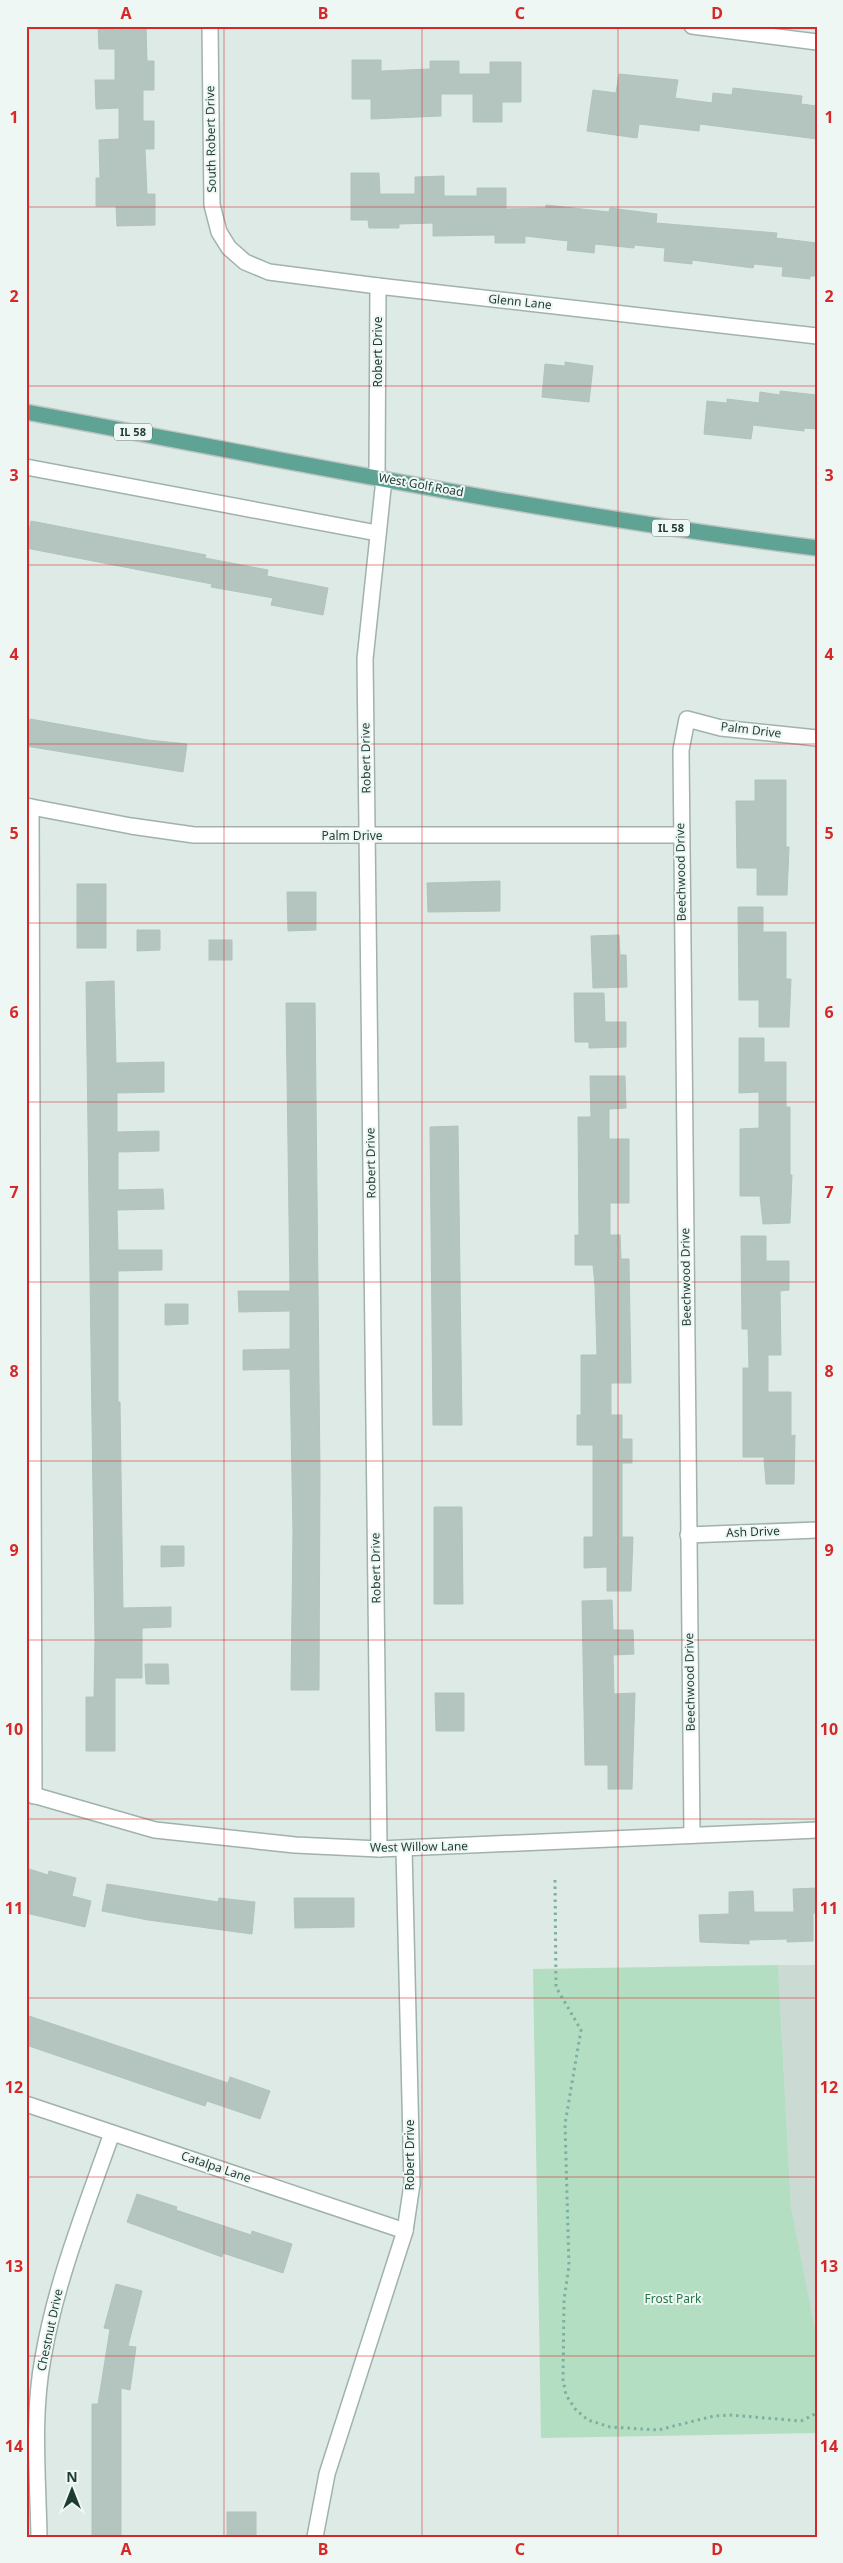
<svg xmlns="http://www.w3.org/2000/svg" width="843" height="2563" viewBox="0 0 843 2563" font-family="'Noto Sans',sans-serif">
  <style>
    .built { fill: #ccdad4 }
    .green { fill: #b4dec1 }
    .building { fill: #b3c5be; stroke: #b0c4bd }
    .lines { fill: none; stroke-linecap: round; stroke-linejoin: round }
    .street-casing { stroke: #a0b2ac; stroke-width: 18 }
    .primary-casing { stroke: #bcc4c2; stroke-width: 18 }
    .path { stroke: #7bb0a2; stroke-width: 3; stroke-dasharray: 2.5 4; stroke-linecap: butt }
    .street { stroke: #fff; stroke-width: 15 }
    .primary { stroke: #5fa395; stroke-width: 15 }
    .grid { fill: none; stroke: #d62828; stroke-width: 1; stroke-opacity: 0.55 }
    .labels { text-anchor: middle; stroke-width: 4; stroke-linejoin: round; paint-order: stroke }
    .shield { fill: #eef7f3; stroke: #5c736d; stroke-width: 1 }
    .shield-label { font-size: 11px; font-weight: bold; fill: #1e3b34 }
    .street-label { font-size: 12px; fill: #1e3b34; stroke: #eef7f3 }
    .park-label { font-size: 12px; fill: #267447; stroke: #eef7f3 }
    .neatline { fill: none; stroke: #d62828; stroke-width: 2 }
    .grid-label { font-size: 16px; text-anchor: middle; font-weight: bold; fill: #d62828 }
  </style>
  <rect width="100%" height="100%" fill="#ddeae5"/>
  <polygon class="built" points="778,1965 817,1965 817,2338 791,2208"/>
  <polygon class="green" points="778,1965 791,2207 817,2338 817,2433 541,2438 533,1969"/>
  <g class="building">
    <polygon points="98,26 146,26 147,61 154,61 154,90 143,90 143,121 154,121 154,149 145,149 147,194 155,194 155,225 117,226 116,206 96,206 96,178 100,178 99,140 119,139 119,108 96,109 95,80 115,80 115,49 99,49"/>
    <polygon points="352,60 381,60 381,71 430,69 430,61 459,61 459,74 490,74 490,62 521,62 521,102 502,102 502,122 473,122 473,94 441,94 441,116 371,119 371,99 352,99"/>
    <polygon points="619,74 678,80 675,98 712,103 713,93 732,95 733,88 802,96 801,104 817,106 817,139 700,124 699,131 639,124 637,138 587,131 593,90 616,93"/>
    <polygon points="351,173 379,173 380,194 415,194 415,177 444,176 444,196 477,196 477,188 506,188 506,209 546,208 546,205 609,212 610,208 657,214 656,223 777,233 776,238 817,243 817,276 810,276 810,279 782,276 783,267 754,264 753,268 692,260 692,264 664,261 665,248 634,245 634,248 595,244 594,253 567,250 568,241 525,236 525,243 495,243 495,235 433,236 433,223 399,224 399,228 369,228 368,220 351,220"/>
    <polygon points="565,362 593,366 589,402 542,397 545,364 565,366"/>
    <polygon points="780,391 817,395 817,429 804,428 804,431 753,425 751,439 704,434 707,401 727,403 727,399 759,403 760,392 780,395"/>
    <polygon points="31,521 206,555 205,558 268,570 267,576 328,588 323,615 271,605 273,598 211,587 212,584 26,548"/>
    <polygon points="30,719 148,740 187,744 183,772 26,746"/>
    <polygon points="755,780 786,780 786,847 789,847 787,895 757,895 757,868 737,868 736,801 755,801"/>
    <polygon points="500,881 500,911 428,912 427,883"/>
    <rect x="77" y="884" width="29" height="64"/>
    <polygon points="287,892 316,892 316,930 288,931"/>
    <polygon points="738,907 763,907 763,932 786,932 786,979 791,979 789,1027 759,1027 759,1000 739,1000"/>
    <polygon points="137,930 160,930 160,950 137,951"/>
    <polygon points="619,935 620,955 626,955 627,987 593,988 591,936"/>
    <rect x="209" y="940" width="23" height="20"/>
    <polygon points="114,981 116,1063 164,1062 164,1092 117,1093 117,1132 159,1131 159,1151 118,1152 118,1190 163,1189 164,1209 117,1210 118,1250 162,1250 162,1270 118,1271 118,1402 120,1402 123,1608 171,1607 171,1627 142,1628 142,1678 115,1678 115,1751 86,1751 86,1697 94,1697 95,1640 86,982"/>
    <polygon points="574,993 604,993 605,1022 626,1022 626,1047 589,1048 589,1042 575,1042"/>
    <polygon points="286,1003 315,1003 320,1474 319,1690 291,1690 293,1533 290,1369 243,1370 243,1350 290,1349 290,1311 239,1312 238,1291 290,1291"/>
    <polygon points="739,1038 764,1038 764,1062 786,1062 786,1107 790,1107 790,1175 792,1175 790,1223 763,1224 760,1196 740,1196 740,1129 759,1128 759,1092 739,1093"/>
    <polygon points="590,1076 625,1076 626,1108 609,1109 609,1139 629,1139 629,1203 610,1203 610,1235 620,1235 621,1259 629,1259 631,1383 611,1383 611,1415 622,1415 622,1439 632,1439 632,1463 622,1463 622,1537 633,1537 631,1591 607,1591 607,1567 584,1568 584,1537 593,1537 593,1445 577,1445 577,1415 581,1415 581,1355 597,1355 595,1285 593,1265 575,1265 575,1235 579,1235 578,1117 591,1117"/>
    <polygon points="458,1126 462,1425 433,1425 430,1127"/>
    <polygon points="741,1236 766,1236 766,1261 789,1261 789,1290 780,1291 781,1355 768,1355 768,1392 791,1392 791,1436 795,1435 794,1484 766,1484 764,1457 743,1457 743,1368 749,1368 748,1329 742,1329"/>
    <polygon points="165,1304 188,1304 188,1324 165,1325"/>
    <polygon points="434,1507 462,1507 463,1604 434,1604"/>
    <polygon points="161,1546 184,1546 184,1566 161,1567"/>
    <polygon points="612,1600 613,1630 633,1630 634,1654 613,1655 614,1694 635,1693 632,1789 608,1789 608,1765 585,1765 582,1601"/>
    <polygon points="145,1664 168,1664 169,1684 146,1684"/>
    <polygon points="435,1693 464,1693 464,1731 436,1731"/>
    <polygon points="26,1868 48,1875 49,1871 76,1878 72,1896 91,1901 85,1927 26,1913"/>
    <polygon points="107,1884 218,1902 219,1898 255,1902 252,1934 148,1920 102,1911"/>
    <polygon points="817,1888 817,1913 813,1913 813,1941 787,1942 787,1939 749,1940 749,1944 700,1942 699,1915 729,1914 729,1892 753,1891 754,1912 794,1912 793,1889"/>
    <polygon points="294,1898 354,1898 354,1927 295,1928"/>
    <polygon points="26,2015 228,2083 230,2077 270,2091 260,2119 207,2101 205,2106 26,2045"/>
    <polygon points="137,2194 177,2207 176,2210 251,2235 252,2231 292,2244 283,2273 223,2253 222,2257 127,2222"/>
    <polygon points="116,2284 142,2291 128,2346 136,2347 130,2390 121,2388 121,2537 92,2537 92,2404 98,2404 110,2329 104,2328"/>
    <rect x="227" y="2512" width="29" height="25"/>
  </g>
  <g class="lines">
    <defs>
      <g id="street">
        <polyline points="210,26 212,205 219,232 229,248 245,262 269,272 378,286 817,336"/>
        <polyline points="692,26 817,42"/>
        <polyline points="26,467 377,533"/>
        <polyline points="377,478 378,286"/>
        <polyline points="26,806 131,826 194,835 681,835"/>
        <polyline points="31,807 34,1796"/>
        <polyline points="688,1535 817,1530"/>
        <polyline points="26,1793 155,1830 295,1845 379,1849 817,1830"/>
        <polyline points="692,1835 681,750 687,719 721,728 817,738"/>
        <polyline points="379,1849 365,659 384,479"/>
        <polyline points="26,2104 405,2231"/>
        <path d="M39,2537C38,2478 32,2416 43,2358C56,2281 86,2207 112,2133"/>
        <polyline points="315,2537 327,2474 405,2231 412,2184 404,1849"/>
      </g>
      <path id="primary" d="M26,412C289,461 552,515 817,548"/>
    </defs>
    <use href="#street" class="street-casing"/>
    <use href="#primary" class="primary-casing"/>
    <polyline class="path" points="555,1880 556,1987 581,2030 565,2124 569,2266 564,2300 563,2380 566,2395 576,2410 588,2420 610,2427 658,2430 714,2416 730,2415 801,2421 817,2413"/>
    <use href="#street" class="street"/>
    <use href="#primary" class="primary"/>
  </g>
  <path class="grid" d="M224,26V2537M422,26V2537M618,26V2537M26,207H817M26,386H817M26,565H817M26,744H817M26,923H817M26,1102H817M26,1282H817M26,1461H817M26,1640H817M26,1819H817M26,1998H817M26,2177H817M26,2356H817"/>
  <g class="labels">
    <g class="shield">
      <rect x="114" y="423.5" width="38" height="17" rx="4"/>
      <rect x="652" y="519.5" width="38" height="17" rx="4"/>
    </g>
    <g class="shield-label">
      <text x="133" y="436">IL 58</text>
      <text x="671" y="532">IL 58</text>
    </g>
    <g class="street-label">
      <text transform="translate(211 139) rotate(-91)" y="4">South Robert Drive</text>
      <text transform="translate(520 302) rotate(6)" y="4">Glenn Lane</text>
      <text transform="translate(378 352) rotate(-90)" y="4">Robert Drive</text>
      <text transform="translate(421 485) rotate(10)" y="4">West Golf Road</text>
      <text transform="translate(751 730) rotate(7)" y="4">Palm Drive</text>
      <text transform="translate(366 758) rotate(-91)" y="4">Robert Drive</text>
      <text x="352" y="840">Palm Drive</text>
      <text transform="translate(681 872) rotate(-91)" y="4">Beechwood Drive</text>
      <text transform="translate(371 1163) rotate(-91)" y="4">Robert Drive</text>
      <text transform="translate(686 1277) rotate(-91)" y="4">Beechwood Drive</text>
      <text transform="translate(753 1532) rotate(-2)" y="4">Ash Drive</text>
      <text transform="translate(376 1568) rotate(-91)" y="4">Robert Drive</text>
      <text transform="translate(690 1682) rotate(-91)" y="4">Beechwood Drive</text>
      <text transform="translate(419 1847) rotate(-1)" y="4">West Willow Lane</text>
      <text transform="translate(410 2155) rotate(-90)" y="4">Robert Drive</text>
      <text transform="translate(216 2167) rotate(19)" y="4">Catalpa Lane</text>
      <text transform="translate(50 2330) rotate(-78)" y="4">Chestnut Drive</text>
    </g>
    <g class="park-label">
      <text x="673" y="2303">Frost Park</text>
    </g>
  </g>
  <rect width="843" height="2563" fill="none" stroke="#eef7f3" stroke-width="55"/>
  <g transform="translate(72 2490)" stroke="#eef7f3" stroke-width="4" paint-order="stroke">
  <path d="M0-4L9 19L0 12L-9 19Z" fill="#1e3b34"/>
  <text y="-8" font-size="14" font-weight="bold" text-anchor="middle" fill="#1e3b34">N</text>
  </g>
  <rect x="28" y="28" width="788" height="2508" class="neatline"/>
  <g class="grid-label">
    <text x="126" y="19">A</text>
    <text x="323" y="19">B</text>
    <text x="520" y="19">C</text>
    <text x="717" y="19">D</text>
    <text x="14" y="123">1</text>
    <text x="829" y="123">1</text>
    <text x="14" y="302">2</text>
    <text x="829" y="302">2</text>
    <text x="14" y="481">3</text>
    <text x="829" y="481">3</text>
    <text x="14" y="660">4</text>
    <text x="829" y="660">4</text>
    <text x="14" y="839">5</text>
    <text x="829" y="839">5</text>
    <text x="14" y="1018">6</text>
    <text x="829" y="1018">6</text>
    <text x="14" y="1198">7</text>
    <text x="829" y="1198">7</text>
    <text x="14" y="1377">8</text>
    <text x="829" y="1377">8</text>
    <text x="14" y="1556">9</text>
    <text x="829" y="1556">9</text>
    <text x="14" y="1735">10</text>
    <text x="829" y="1735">10</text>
    <text x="14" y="1914">11</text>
    <text x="829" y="1914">11</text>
    <text x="14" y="2093">12</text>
    <text x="829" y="2093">12</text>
    <text x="14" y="2272">13</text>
    <text x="829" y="2272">13</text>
    <text x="14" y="2452">14</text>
    <text x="829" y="2452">14</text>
    <text x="126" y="2555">A</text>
    <text x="323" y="2555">B</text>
    <text x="520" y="2555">C</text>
    <text x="717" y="2555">D</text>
  </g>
</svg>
